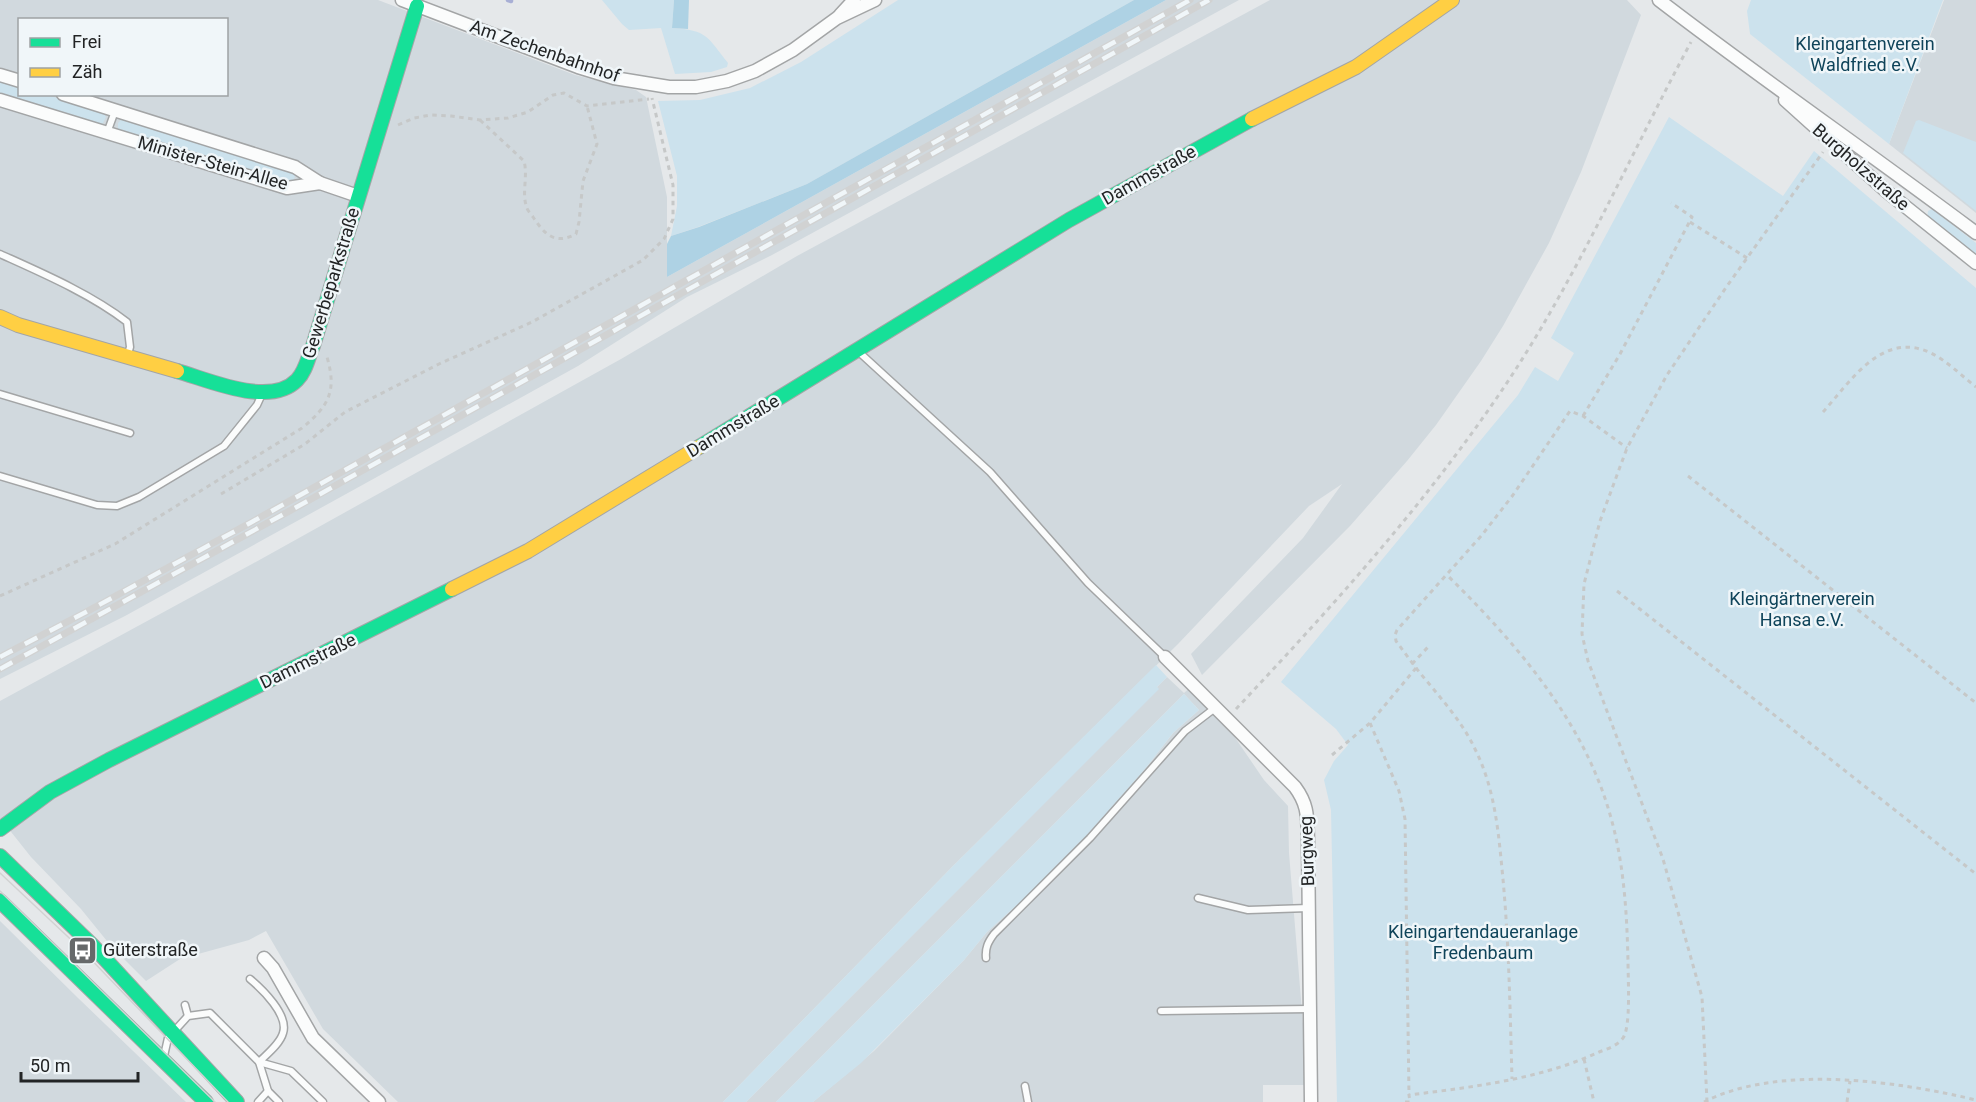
<svg xmlns="http://www.w3.org/2000/svg" width="1976" height="1102" viewBox="0 0 1976 1102" font-family="Roboto,sans-serif">
  <style>
    .built { fill: #d1d9de; fill-rule: evenodd }
    .green { fill: #cce2ed }
    .forest { fill: #aed2e4 }
    .lines { fill: none; stroke-linecap: round; stroke-linejoin: round }
    .stream { stroke: #a8afd5; stroke-width: 4.5 }
    .lane-casing { stroke: #a3a5a6; stroke-width: 9 }
    .street-casing { stroke: #a3a5a6; stroke-width: 15 }
    .fast-casing { stroke: #a3a5a6; stroke-width: 16 }
    .slow-casing { stroke: #a3a5a6; stroke-width: 16 }
    .path { stroke: #c6c8c8; stroke-width: 3; stroke-dasharray: 4.5 4.5; stroke-linecap: butt }
    .lane { stroke: #fbfcfc; stroke-width: 6 }
    .street { stroke: #fbfcfc; stroke-width: 12 }
    .fast { stroke: #16e098; stroke-width: 14 }
    .slow { stroke: #ffcf43; stroke-width: 14 }
    .tram { stroke: #d1d2d2; stroke-width: 1.5 }
    .rail-casing { stroke: #d1d2d2; stroke-width: 7 }
    .rail { stroke: #f0f6f9; stroke-width: 4.5; stroke-dasharray: 14; stroke-linecap: butt }
    .labels { text-anchor: middle; stroke-width: 5; stroke-linejoin: round; paint-order: stroke }
    .park-label { font-size: 18px; fill: #0f445a; stroke: #f0f6f9 }
    .street-label { font-size: 18px; fill: #222425; stroke: #f0f6f9 }
    .poi-label { font-size: 18px; fill: #222425; stroke: #f0f6f9; text-anchor: start }
  </style>
  <rect width="100%" height="100%" fill="#e5e8ea"/>
  <g class="built">
    <path d="M0,0H378L575,75L636,90L646,97L667,197V277L1166,0H1239L772,255L687,297L578,366L125,616L0,679ZM20,20H226V94H20Z"/>
    <polygon points="1270,0 1627,0 1641,15 1581,172 1549,243 1503,326 1481,361 1436,425 1407,461 1350,526 1202,675 1191,654 1303,538 1342,484 1309,506 1178,644 953,866 723,1102 398,1102 323,1029 266,931 249,940 180,959 146,981 111,946 81,909 31,857 0,818 0,701 252,564 621,359 797,256"/>
    <polygon points="1944,0 1976,0 1976,213 1889,144"/>
    <polygon points="1167,677 1184,693 1193,685 1223,720 1264,780 1288,806 1289,853 1308,1085 1263,1085 1263,1102 813,1102 874,1051 964,960 987,932 1027,896 1086,836 1145,769 1173,733 1199,710 1184,694 776,1102 746,1102 1158,689 1157,687"/>
    <polygon points="0,921 78,998 186,1102 0,1102"/>
  </g>
  <g class="green">
    <path d="M602,0H674L672,28C708,30 707,37 728,63L727,67L711,72L675,74L661,28L629,30L622,24Z"/>
    <polygon points="898,0 1134,0 807,184 698,227 671,236 677,206 677,176 658,101 700,100 750,88 801,62"/>
    <polygon points="1751,0 1943,0 1889,144 1750,34 1747,11"/>
    <polygon points="0,80 19,86 20,94 47,95 102,111 106,117 102,125 0,97"/>
    <polygon points="1669,117 1783,196 1814,151 1976,288 1976,1102 1337,1102 1331,810 1324,780 1334,761 1348,745 1336,729 1281,682 1518,395 1535,367 1558,381 1574,353 1551,338"/>
    <polygon points="122,119 292,168 295,176 293,182 289,184 118,131 118,123"/>
    <polygon points="1919,120 1976,142 1976,211 1903,153 1916,121"/>
    <polygon points="1932,209 1976,243 1976,258 1927,219 1928,211"/>
    <polygon points="1156,665 1167,677 1157,687 1159,689 746,1102 723,1102 953,866"/>
    <polygon points="1184,694 1199,710 1173,733 1145,769 1086,836 1027,896 987,932 964,960 861,1063 813,1102 776,1102"/>
  </g>
  <g class="forest">
    <polygon points="674,0 689,0 688,29 672,28"/>
    <polygon points="1134,0 1166,0 667,277 667,244 671,236 699,227 807,184"/>
  </g>
  <g class="lines">
    <polyline class="stream" points="508,0 511,1"/>
    <defs>
      <g id="lane">
        <polyline points="107,133 115,111"/>
        <path d="M0,254C42,273 91,294 127,322L130,347L128,354"/>
        <polyline points="860,353 990,472 1088,583 1165,657"/>
        <polyline points="0,394 130,433"/>
        <polyline points="0,476 97,505 117,506 139,497 224,446 257,405 262,394"/>
        <polyline points="1198,898 1248,910 1309,908"/>
        <path d="M986,958C985,948 988,942 994,934L1090,838L1185,731L1215,708"/>
        <path d="M250,979C262,989 289,1015 283,1033C280,1044 267,1054 259,1062L291,1071L323,1102"/>
        <polyline points="185,1005 188,1016"/>
        <polyline points="1161,1011 1310,1009"/>
        <polyline points="164,1056 168,1038 188,1016 210,1013 259,1062 268,1091 279,1102"/>
        <polyline points="1025,1086 1028,1102"/>
        <polyline points="258,1102 268,1091"/>
      </g>
      <g id="street">
        <polyline points="402,0 578,67 614,78 669,87 696,87 727,81 755,71 793,50 837,18 875,0"/>
        <path d="M1659,0C1763,80 1871,154 1976,233"/>
        <polyline points="840,15 854,0"/>
        <polyline points="0,75 20,81"/>
        <polyline points="63,94 295,167 320,183 358,196"/>
        <polyline points="0,100 287,188 320,183"/>
        <polyline points="1785,100 1886,191 1976,263"/>
        <path d="M1165,657L1295,787C1309,806 1307,818 1308,841L1311,1102"/>
        <polyline points="264,958 273,968 313,1038 379,1102"/>
      </g>
      <g id="fast">
        <path d="M177,371C209,380 270,408 297,380C306,371 308,357 313,346L417,6"/>
        <polyline points="699,447 1069,220 1252,119"/>
        <polyline points="0,829 50,792 109,760 452,589"/>
        <polyline points="0,856 92,945 237,1102"/>
        <polyline points="0,901 206,1102"/>
      </g>
      <g id="slow">
        <polyline points="1252,119 1356,67 1452,0"/>
        <polyline points="0,317 18,325 177,371"/>
        <polyline points="452,589 528,551 699,447"/>
      </g>
    </defs>
    <use href="#lane" class="lane-casing"/>
    <use href="#street" class="street-casing"/>
    <use href="#fast" class="fast-casing"/>
    <use href="#slow" class="slow-casing"/>
    <g class="path">
      <path d="M480,120L524,161C528,176 522,191 526,205C526,209 531,214 533,217C545,235 555,245 576,234L579,222L583,181L597,144L587,106"/>
      <polyline points="398,125 414,118 431,115 451,116 480,120 508,118 528,112 553,95 564,93 587,106 649,99"/>
      <polyline points="1690,222 1747,258"/>
      <path d="M1823,412C1851,381 1882,330 1931,353C1947,361 1962,376 1976,387"/>
      <polyline points="1583,416 1620,354 1692,217 1671,203"/>
      <polyline points="1688,476 1976,703"/>
      <polyline points="221,494 305,444 345,412 439,364 532,322 643,260 664,239 673,219 673,185 652,98"/>
      <polyline points="1617,591 1976,874"/>
      <path d="M0,596L115,544L302,428C329,406 337,391 327,357"/>
      <polyline points="1412,664 1428,647"/>
      <path d="M1416,668C1436,693 1461,719 1475,749C1494,787 1498,827 1502,869C1509,939 1510,1009 1512,1079"/>
      <path d="M1236,709C1329,610 1421,509 1498,396C1574,285 1627,161 1691,42"/>
      <polyline points="1370,723 1399,791 1405,819 1409,1095"/>
      <polyline points="1332,755 1370,723 1416,668 1396,641 1395,635 1397,630 1482,535 1513,495 1570,411 1583,416 1627,448"/>
      <polyline points="1584,1059 1594,1102"/>
      <path d="M1405,1102H1410L1409,1095C1473,1087 1541,1079 1599,1052C1607,1049 1617,1046 1623,1038C1631,1027 1628,978 1628,962C1627,914 1624,864 1611,818C1585,722 1516,643 1447,575"/>
      <path d="M1704,1102C1778,1064 1897,1081 1976,1100"/>
      <polyline points="1707,1102 1702,997 1663,859 1588,661 1582,634 1584,584 1600,521 1627,448 1667,375 1727,286 1823,152"/>
      <polyline points="1847,1102 1850,1081"/>
    </g>
    <use href="#lane" class="lane"/>
    <use href="#street" class="street"/>
    <use href="#fast" class="fast"/>
    <use href="#slow" class="slow"/>
    <g class="tram">
      <polyline points="0,873 82,950 228,1102"/>
      <polyline points="0,891 215,1102"/>
    </g>
    <defs>
      <g id="rail">
        <polyline points="0,657 86,612 250,523 1190,0"/>
        <polyline points="0,669 304,503 1209,0"/>
      </g>
    </defs>
    <use href="#rail" class="rail-casing"/>
    <use href="#rail" class="rail"/>
  </g>
  <defs>
    <symbol id="bus-square" viewBox="-11 -11 22 22"><rect x="-9" y="-9" width="18" height="18" rx="4" fill="#66696a" stroke="#f0f6f9"/><path d="M-5-6H5V4H4V6H2V4H-2V6H-4V4H-5ZM-3.5-4V0h7V-4ZM-3.5 1.2v1.5H-2V1.2ZM2 1.2v1.5H3.5V1.2Z" fill="#fff"/></symbol>
  </defs>
  <g fill-rule="evenodd">
    <use href="#bus-square" x="66" y="934" width="33" height="33"/>
  </g>
  <g class="labels">
    <g class="park-label">
      <text x="1865" y="50">Kleingartenverein<tspan x="1865" dy="21">Waldfried e.V.</tspan></text>
      <text x="1802" y="605">Kleingärtnerverein<tspan x="1802" dy="21">Hansa e.V.</tspan></text>
      <text x="1483" y="938">Kleingartendaueranlage<tspan x="1483" dy="21">Fredenbaum</tspan></text>
    </g>
    <g class="street-label">
      <text transform="translate(545 51) rotate(19)" y="6">Am Zechenbahnhof</text>
      <text transform="translate(213 163) rotate(16)" y="6">Minister-Stein-Allee</text>
      <text transform="translate(1861 167) rotate(41)" y="6">Burgholzstraße</text>
      <text transform="translate(1149 175) rotate(-29)" y="6">Dammstraße</text>
      <text transform="translate(331 283) rotate(-73)" y="6">Gewerbeparkstraße</text>
      <text transform="translate(733 426) rotate(-31)" y="6">Dammstraße</text>
      <text transform="translate(308 661) rotate(-26)" y="6">Dammstraße</text>
      <text transform="translate(1307 851) rotate(-92)" y="6">Burgweg</text>
    </g>
    <g class="poi-label">
      <text x="103" y="956">Güterstraße</text>
    </g>
  </g>
  <rect x="18" y="18" width="210" height="78" fill="#f0f6f9" stroke="#9ea2a4" stroke-width="1.5"/>
  <rect x="30" y="38" width="30" height="9" fill="#16e098" stroke="#9ea2a4" stroke-width="1.5"/>
  <text x="72" y="48" font-size="18" fill="#222425">Frei</text>
  <rect x="30" y="68" width="30" height="9" fill="#ffcf43" stroke="#9ea2a4" stroke-width="1.5"/>
  <text x="72" y="78" font-size="18" fill="#222425">Zäh</text>
  <path d="M21 1072v9h117v-9" fill="none" stroke="#222425" stroke-width="3"/>
  <text x="30" y="1072" font-size="18" fill="#222425" stroke="#f0f6f9" stroke-width="4.5" paint-order="stroke">50 m</text>
</svg>
